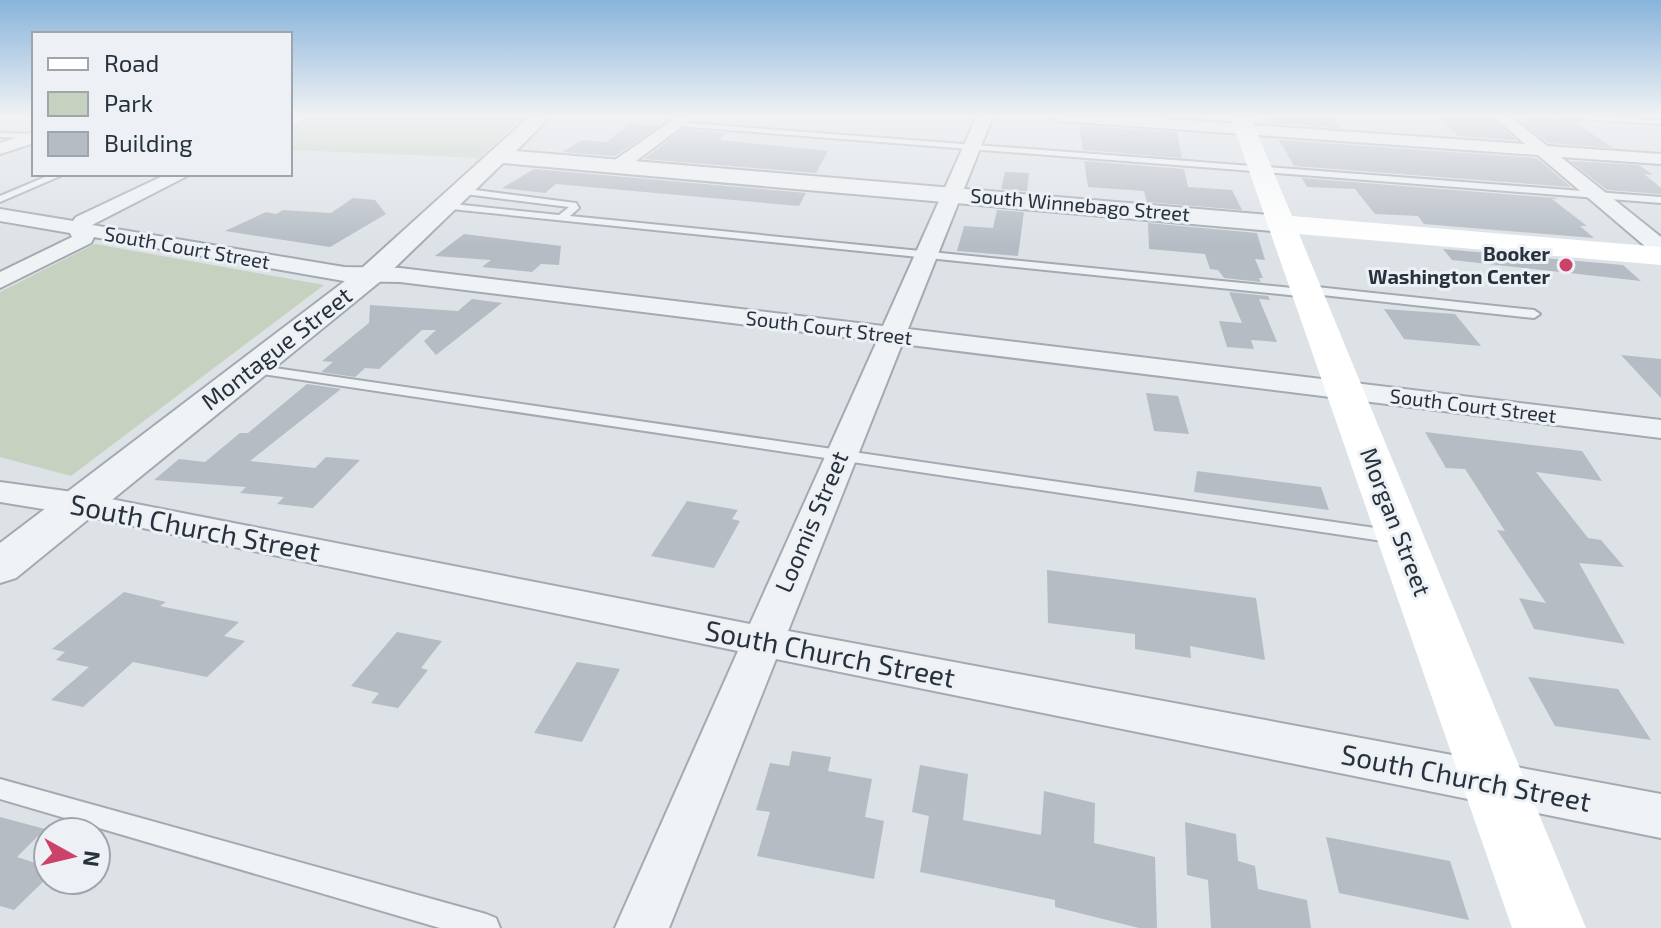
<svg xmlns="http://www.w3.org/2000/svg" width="1661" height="928" viewBox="0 0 1661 928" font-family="'Exo 2',sans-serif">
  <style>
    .green { fill: #c6d1bf }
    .building { fill: #b5bcc4 }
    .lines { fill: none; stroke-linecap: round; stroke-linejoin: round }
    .service-casing { stroke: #a3aab1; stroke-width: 4 }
    .minor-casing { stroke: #a3aab1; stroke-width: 4 }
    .tertiary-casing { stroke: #a3aab1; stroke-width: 4 }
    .service { fill: #f0f3f5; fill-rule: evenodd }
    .minor { fill: #f0f3f5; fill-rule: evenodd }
    .tertiary { fill: #f0f3f5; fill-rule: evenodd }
    .secondary { fill: #fff; fill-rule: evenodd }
    .poi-dot { fill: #cc4369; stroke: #edf1f5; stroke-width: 3 }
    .labels { text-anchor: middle; stroke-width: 6; stroke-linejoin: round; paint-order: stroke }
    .far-street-label { font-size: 20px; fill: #27323d; stroke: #edf1f5 }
    .far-poi-label { font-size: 20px; font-weight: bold; fill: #27323d; stroke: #edf1f5; text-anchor: end }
    .street-label { font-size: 24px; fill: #27323d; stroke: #edf1f5 }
    .near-street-label { font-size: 28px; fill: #27323d; stroke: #edf1f5 }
  </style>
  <rect width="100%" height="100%" fill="#dde2e7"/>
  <g class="green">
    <polygon points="316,116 524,116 479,158 290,150 290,129"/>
    <polygon points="95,244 324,285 71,476 0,457 0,292"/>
  </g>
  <g class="building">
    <polygon points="1268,116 1331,116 1341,128 1272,123"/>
    <polygon points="1439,116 1492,119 1516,140 1458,136"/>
    <polygon points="1523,116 1575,122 1613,148 1548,143 1521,121 1531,122"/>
    <polygon points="629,124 659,126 615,156 562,152 582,140 607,142"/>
    <polygon points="1079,126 1177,132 1182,158 1083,150"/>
    <polygon points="683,129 726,133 719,140 828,151 816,173 644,159"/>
    <polygon points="1279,140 1537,158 1571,187 1294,166"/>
    <polygon points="1084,161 1184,169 1188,187 1232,190 1242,210 1147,202 1144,191 1088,187"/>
    <polygon points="1570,161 1639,165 1653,175 1644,174 1661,188 1661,194 1607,190"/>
    <polygon points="534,169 806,193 799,206 556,184 545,193 502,188"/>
    <polygon points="1005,172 1029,173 1027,191 1001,189"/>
    <polygon points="1302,178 1556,198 1558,199 1552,199 1587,226 1580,226 1594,238 1424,224 1418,216 1375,214 1355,189 1307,187"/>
    <polygon points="353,198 375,200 386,214 330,247 225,231 266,212 276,214 283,210 331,213"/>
    <polygon points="997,210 1024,212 1018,256 957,251 964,226 993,228"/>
    <polygon points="1148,223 1257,233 1265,260 1255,259 1263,278 1259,278 1261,282 1224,278 1218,270 1210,269 1205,254 1149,249"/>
    <polygon points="464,234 561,246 559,265 541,264 532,272 482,267 491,260 435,256"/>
    <polygon points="1443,249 1623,265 1641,281 1452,260"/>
    <polygon points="1229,292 1268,296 1270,300 1259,299 1277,342 1251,340 1254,349 1227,347 1219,321 1242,323"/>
    <polygon points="472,299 502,303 436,355 424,341 436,330 422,330 379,369 365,368 355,377 321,372 333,362 322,361 369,323 370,305 458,311"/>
    <polygon points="1384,309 1455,314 1481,346 1404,339"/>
    <polygon points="1621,355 1661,359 1661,398"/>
    <polygon points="307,384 341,389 250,461 315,468 326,457 360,460 313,508 277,504 284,497 240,493 246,487 154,480 179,459 205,462 240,433 248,433"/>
    <polygon points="1146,393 1178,396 1189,434 1154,431"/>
    <polygon points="1425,432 1582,451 1602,481 1536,472 1588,538 1601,540 1624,567 1579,563 1625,644 1534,629 1519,598 1546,603 1497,530 1505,531 1465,469 1446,468"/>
    <polygon points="1197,471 1321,487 1329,510 1194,492"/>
    <polygon points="687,501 738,510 732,519 740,521 714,568 651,556"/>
    <polygon points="1047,570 1256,598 1265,660 1190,646 1191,658 1135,649 1135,634 1048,623"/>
    <polygon points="124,592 166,602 160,606 239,622 224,636 245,641 207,677 133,662 83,707 51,700 89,667 56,660 65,652 52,649"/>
    <polygon points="397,632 442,641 421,668 428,670 398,708 371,703 379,693 351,686"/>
    <polygon points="577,662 620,669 582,742 534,733"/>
    <polygon points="1528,677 1618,689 1651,740 1555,726"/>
    <polygon points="792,751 831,757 828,771 872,779 865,817 884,821 874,879 757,856 770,812 756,810 770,763 789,766"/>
    <polygon points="920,765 968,774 963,820 1041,835 1044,791 1095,803 1094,843 1155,857 1157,928 1139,928 1055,907 1055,900 920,872 929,816 912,812"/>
    <polygon points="0,817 45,829 17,857 48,867 48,877 14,910 0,906"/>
    <polygon points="1185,822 1236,834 1238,861 1255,866 1258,889 1307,900 1311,928 1211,928 1208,880 1187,875"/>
    <polygon points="1326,837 1450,861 1469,920 1339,893"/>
  </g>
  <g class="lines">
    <defs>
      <g id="service">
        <polygon points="1560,116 1661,120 1661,124 1564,118"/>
        <polygon points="674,122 1661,197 1661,203 677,126"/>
        <polygon points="0,133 34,134 34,138 0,137"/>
        <polygon points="52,174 65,174 0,202 0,196"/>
        <polygon points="460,188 576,203 579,208 570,216 1302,289 1307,286 1534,310 1540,314 1534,318 1313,294 1308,297 441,208 439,206 444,203 559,215 569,207 457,193 457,189"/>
        <polygon points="254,365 1396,531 1402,533 1405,537 1402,541 1396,543 249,372 247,369 249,366"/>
        <polygon points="0,779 486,914 496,918 500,928 440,928 0,799"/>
      </g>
      <g id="minor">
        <polygon points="290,116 311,116 290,127"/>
        <polygon points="678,116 696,116 624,170 612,170 609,166 612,162"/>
        <polygon points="977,116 993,116 908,329 1661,420 1661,438 902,344 788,631 1661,794 1661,838 776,659 669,928 615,928 738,651 80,515 0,502 0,482 80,493 750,624 877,341 400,282 344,281 94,237 91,243 0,288 0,272 72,237 70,233 0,221 0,209 73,221 76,217 167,174 191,174 92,225 344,267 400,268 883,326"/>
        <polygon points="1051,116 1124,116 1525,144 1493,116 1510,116 1547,146 1661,154 1661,164 1561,157 1661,237 1661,254 1653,253 1538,155 1059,121"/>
        <polygon points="34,132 34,143 0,154 0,143"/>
      </g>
      <polygon id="tertiary" points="530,116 551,116 516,151 1282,216 1291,219 1295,224 1291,229 1282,232 503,163 382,280 16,578 0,583 0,543 362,268"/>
    </defs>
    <use href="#service" class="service-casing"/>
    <use href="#minor" class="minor-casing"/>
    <use href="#tertiary" class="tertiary-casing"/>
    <use href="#service" class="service"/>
    <use href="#minor" class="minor"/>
    <use href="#tertiary" class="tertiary"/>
    <polygon class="secondary" points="1230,116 1250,116 1292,216 1661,247 1661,265 1299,234 1586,928 1512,928"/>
  </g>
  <linearGradient id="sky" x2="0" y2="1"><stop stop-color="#88b4db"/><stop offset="0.47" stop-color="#f0f2f4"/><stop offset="1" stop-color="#f0f2f4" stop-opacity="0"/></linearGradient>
  <rect width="1661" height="246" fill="url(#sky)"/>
  <circle class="poi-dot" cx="1566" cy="265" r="8"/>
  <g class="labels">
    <g class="far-street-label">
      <text transform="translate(1080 205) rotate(5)" y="7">South Winnebago Street</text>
      <text transform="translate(187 248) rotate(10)" y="7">South Court Street</text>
      <text transform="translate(829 328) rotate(7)" y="7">South Court Street</text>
      <text transform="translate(1473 406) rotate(7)" y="7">South Court Street</text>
    </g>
    <g class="far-poi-label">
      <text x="1550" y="261">Booker<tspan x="1550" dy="23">Washington Center</tspan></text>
    </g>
    <g class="street-label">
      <text transform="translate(277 349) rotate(-38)" y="8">Montague Street</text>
      <text transform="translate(812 522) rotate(-67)" y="8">Loomis Street</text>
      <text transform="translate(1395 522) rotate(69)" y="8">Morgan Street</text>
    </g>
    <g class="near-street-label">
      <text transform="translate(195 528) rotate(11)" y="10">South Church Street</text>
      <text transform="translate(830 654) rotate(11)" y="10">South Church Street</text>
      <text transform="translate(1466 778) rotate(11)" y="10">South Church Street</text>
    </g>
  </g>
  <rect x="32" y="32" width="260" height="144" fill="#edf1f5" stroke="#9ea5ab" stroke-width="2"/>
  <rect x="48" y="58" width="40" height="12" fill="#ffffff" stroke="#9ea5ab" stroke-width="2"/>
  <text x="104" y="72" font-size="24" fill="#27323d">Road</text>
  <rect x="48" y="92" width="40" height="24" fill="#c6d1bf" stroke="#9ea5ab" stroke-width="2"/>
  <text x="104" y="112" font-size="24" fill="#27323d">Park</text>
  <rect x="48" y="132" width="40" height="24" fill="#b5bcc4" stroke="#9ea5ab" stroke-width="2"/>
  <text x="104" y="152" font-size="24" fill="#27323d">Building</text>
  <g transform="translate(72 856) rotate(98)"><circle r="38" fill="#edf1f5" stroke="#9ea5ab" stroke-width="2"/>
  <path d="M0-6L14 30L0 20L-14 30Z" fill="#cc4369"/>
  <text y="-12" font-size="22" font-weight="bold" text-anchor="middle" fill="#27323d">N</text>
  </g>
</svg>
